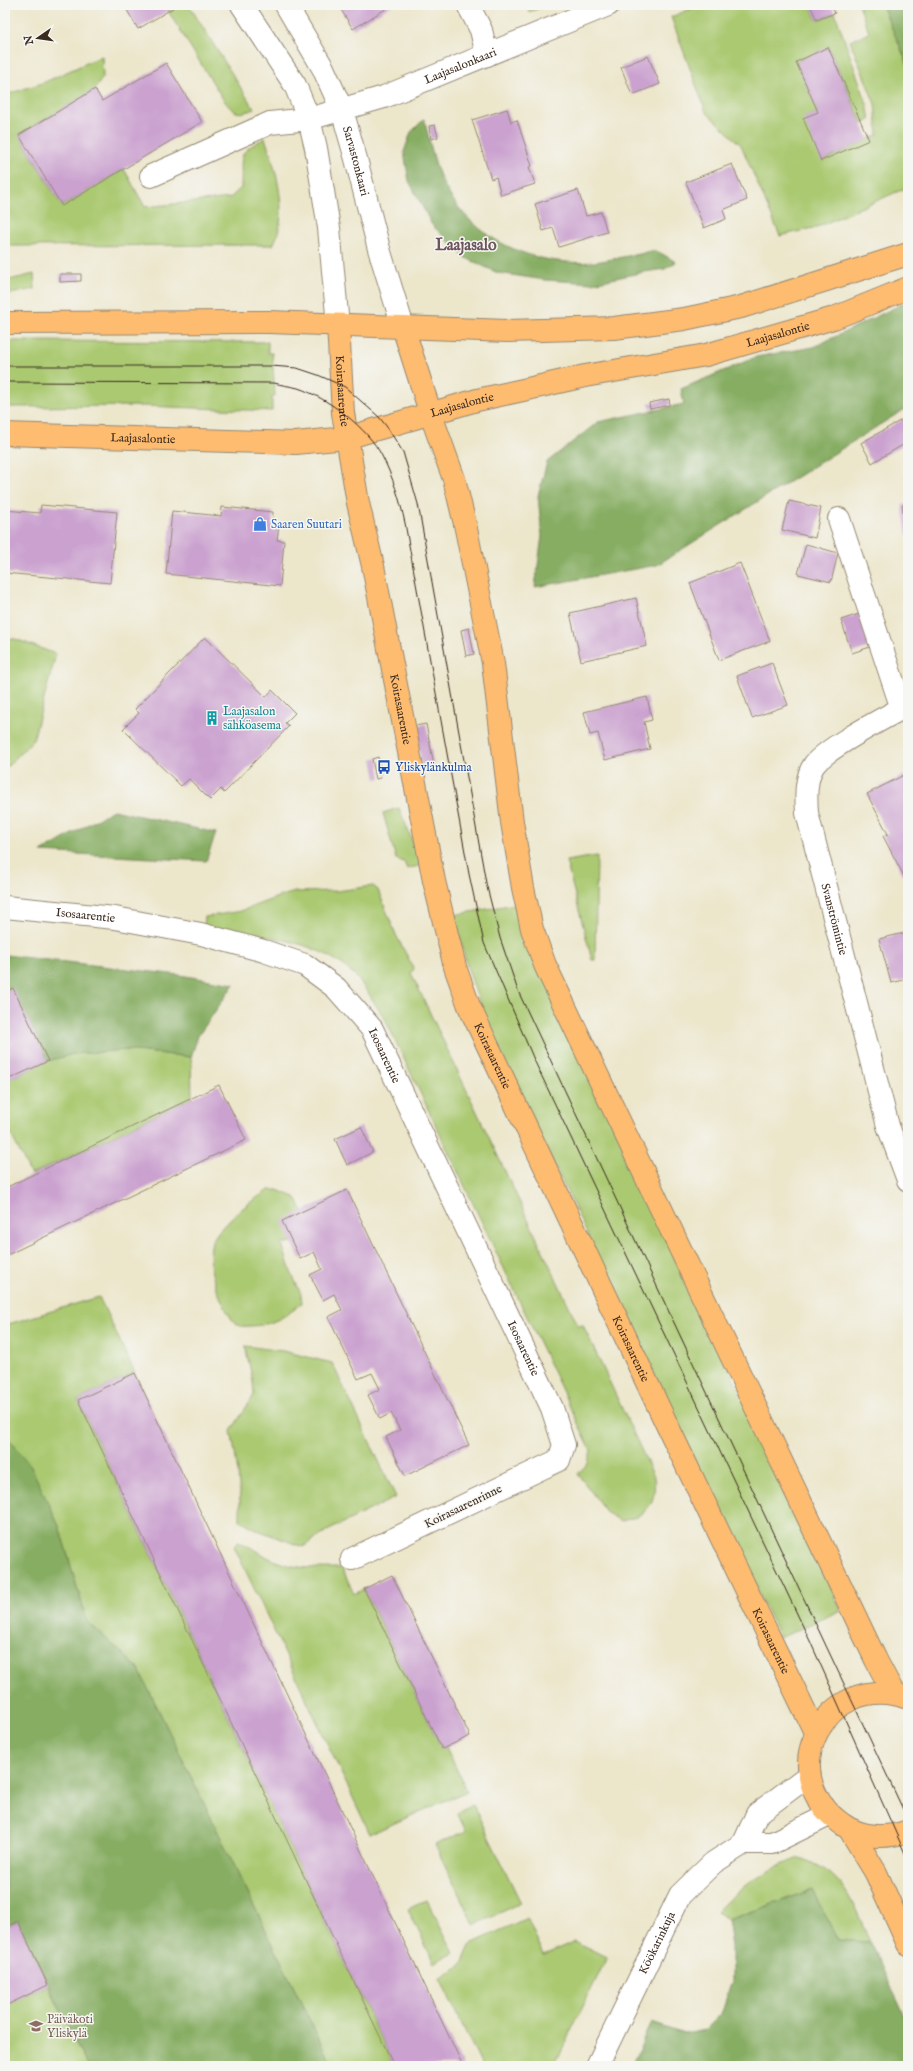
<svg xmlns="http://www.w3.org/2000/svg" width="913" height="2071" viewBox="0 0 913 2071" font-family="'IM FELL English',serif">
  <style>
    .green { fill: #aac971; stroke: #727a48 }
    .forest { fill: #87ad63; stroke: #616c40 }
    .building { fill: #caa1cf }
    .lines { fill: none; stroke-linecap: round; stroke-linejoin: round }
    .minor-casing { stroke: #948874; stroke-width: 24 }
    .major-casing { stroke: #948874; stroke-width: 24 }
    .minor { stroke: #fff; stroke-width: 22 }
    .major { stroke: #febc70; stroke-width: 22 }
    .tram { stroke: #3b2a1e; stroke-width: 1 }
    .labels { text-anchor: middle; stroke-width: 3; stroke-linejoin: round; paint-order: stroke }
    .street-label { font-size: 12px; fill: #3b2a1e; stroke: #f6f6f2 }
    .shop-label { font-size: 12px; fill: #366cbe; stroke: #f6f6f2; text-anchor: start }
    .culture-label { font-size: 12px; fill: #0d838f; stroke: #f6f6f2; text-anchor: start }
    .transit-label { font-size: 12px; fill: #164399; stroke: #f6f6f2; text-anchor: start }
    .education-label { font-size: 12px; fill: #785e54; stroke: #f6f6f2; text-anchor: start }
    .district-label { font-size: 16px; font-weight: bold; fill: #6d545c; stroke: #f6f6f2 }
  </style>
  <rect width="100%" height="100%" fill="#f6f6f2"/>
  <filter id="ink" filterUnits="userSpaceOnUse"><feTurbulence type="fractalNoise" baseFrequency=".025" numOctaves="2"/><feDisplacementMap in="SourceGraphic" scale="8" xChannelSelector="R" yChannelSelector="G"/><feConvolveMatrix kernelMatrix="1 2 1 2 8 2 1 2 1" color-interpolation-filters="sRGB"/></filter>
  <filter id="wash" filterUnits="userSpaceOnUse"><feTurbulence type="fractalNoise" baseFrequency=".012" numOctaves="4" result="noise"/><feDisplacementMap in="SourceGraphic" scale="16" xChannelSelector="R" yChannelSelector="G"/><feGaussianBlur stdDeviation="0.9" result="paint"/><feColorMatrix in="noise" values="0 0 0 0 0 0 0 0 0 0 0 0 0 0 0 0 0 1.4 0 .05"/><feComposite in="paint" operator="in"/></filter>
  <g filter="url(#wash)">
    <rect width="100%" height="100%" fill="#ece6cb"/>
    <g class="green">
      <path d="M171,5H189L254,109C236,116 234,113 223,99L168,11L173,8Z"/>
      <polygon points="527,5 548,5 529,12"/>
      <polygon points="700,5 810,5 817,20 835,13 867,104 870,120 862,124 829,48 797,61 818,112 804,118 822,161 878,135 875,104 850,41 869,33 859,5 882,5 908,65 908,187 817,227 780,236 741,145 706,112 671,17"/>
      <path d="M102,56L103,77L95,89L19,135L62,206L124,169L145,207L230,198L241,188C243,156 234,154 265,138C276,170 290,214 273,245L5,246V95L45,82Z"/>
      <polygon points="34,274 35,289 5,295 5,281"/>
      <polygon points="5,341 268,342 268,353 272,353 275,396 272,396 272,411 145,406 5,407"/>
      <polygon points="5,638 15,639 56,654 33,740 5,769"/>
      <polygon points="399,808 422,865 407,869 404,862 396,859 383,813"/>
      <polygon points="597,856 595,957 595,960 592,960 566,861"/>
      <path d="M373,886L378,890L396,935L414,969L411,973L578,1325H583L654,1477C657,1503 647,1517 621,1521L607,1513L578,1474L588,1463L591,1451L386,1021C377,1007 368,991 357,978C321,937 254,936 204,926L205,917L241,911L278,897L295,892L337,891Z"/>
      <polygon points="515,904 841,1610 780,1638 486,1022 467,966 454,915"/>
      <polygon points="127,1050 191,1057 192,1098 31,1175 5,1122 5,1081 48,1061 73,1054"/>
      <path d="M269,1190H277L295,1197L303,1211L292,1242L282,1244L291,1272L301,1294L302,1303C287,1316 271,1326 250,1326C247,1326 241,1327 238,1325C228,1321 212,1279 211,1268C210,1259 209,1246 214,1238C225,1220 252,1200 269,1190Z"/>
      <polygon points="99,1297 135,1373 78,1400 394,2066 332,2066 138,1668 87,1621 59,1526 6,1436 5,1442 5,1325"/>
      <path d="M245,1346L283,1351L332,1363L396,1497L325,1532L303,1547L260,1531L240,1520C241,1490 237,1461 231,1431L254,1395L253,1381Z"/>
      <path d="M237,1542C252,1545 262,1556 276,1561C296,1570 320,1568 342,1568L354,1594L364,1589L442,1749L446,1747L467,1791L370,1834L234,1546Z"/>
      <polygon points="473,1805 521,1903 474,1925 435,1845 466,1831 457,1813"/>
      <path d="M799,1858C846,1872 851,1902 870,1942L838,1940L812,1890L728,1920L717,1911C739,1887 768,1869 799,1858Z"/>
      <polygon points="427,1900 454,1953 434,1963 408,1909"/>
      <polygon points="527,1918 544,1955 575,1941 607,1957 554,2066 482,2066 440,1979 461,1965 471,1944"/>
      <polygon points="48,1985 87,2066 5,2066 5,2006"/>
    </g>
    <g class="forest">
      <polygon points="882,5 908,5 908,65"/>
      <path d="M424,119C430,141 434,165 444,185C473,241 535,267 595,262C610,260 625,256 640,254C644,253 650,250 655,251C661,252 670,259 676,262L665,269L644,272L593,283L545,280L498,273L464,257L432,225L409,181L404,152L411,132Z"/>
      <polygon points="908,301 908,407 657,565 535,587 542,536 538,496 547,462 598,422 684,404 681,389 756,357 814,347"/>
      <polygon points="113,810 216,833 206,861 41,852"/>
      <polygon points="5,955 179,975 234,984 198,1036 191,1057 127,1050 73,1054 48,1061 13,989 5,992"/>
      <polygon points="6,1435 31,1467 59,1526 87,1621 138,1668 332,2066 87,2066 18,1921 5,1927"/>
      <polygon points="812,1890 838,1940 870,1942 908,2023 908,2066 631,2066 652,2023 684,2034 705,2030 721,2014 732,1981 732,1945 728,1920"/>
    </g>
    <g id="blocks">
      <g class="building">
        <polygon points="124,5 171,5 173,8 138,29"/>
        <polygon points="338,5 392,5 353,29"/>
        <polygon points="810,5 831,5 835,13 817,20"/>
        <polygon points="828,47 869,140 821,161 803,118 818,112 796,62"/>
        <polygon points="648,56 660,84 632,95 621,67"/>
        <polygon points="166,63 202,122 62,206 19,135 95,89 102,101"/>
        <polygon points="507,109 511,122 517,120 532,166 529,167 535,184 501,195 496,177 491,179 472,120"/>
        <polygon points="435,125 438,137 431,139 429,126"/>
        <polygon points="732,164 747,200 723,210 726,219 704,228 686,182"/>
        <polygon points="578,190 586,216 601,212 607,232 559,247 553,228 543,231 535,204"/>
        <polygon points="60,274 81,274 81,281 60,282"/>
        <polygon points="669,399 670,405 650,409 649,403"/>
        <polygon points="905,418 908,423 908,442 872,463 861,443"/>
        <polygon points="789,501 821,508 815,538 782,530"/>
        <polygon points="908,504 908,535 907,535 902,505"/>
        <polygon points="41,505 117,512 110,583 5,573 5,510 40,513"/>
        <polygon points="222,507 273,512 272,525 279,526 277,540 284,541 280,586 166,574 172,511 221,516"/>
        <polygon points="806,544 838,553 831,582 798,574"/>
        <polygon points="740,563 770,641 719,660 690,583"/>
        <polygon points="636,598 647,646 581,661 570,613"/>
        <polygon points="859,614 870,647 852,653 841,620"/>
        <polygon points="469,628 474,654 466,656 461,630"/>
        <polygon points="205,637 266,697 272,690 295,713 285,723 289,726 224,793 221,789 210,800 189,779 181,786 123,729 139,713 135,709"/>
        <polygon points="772,663 788,705 752,718 737,676"/>
        <polygon points="647,697 652,720 644,722 650,749 605,760 598,733 590,735 584,712"/>
        <polygon points="426,724 435,770 423,772 415,726"/>
        <polygon points="378,757 381,778 376,779 372,759"/>
        <polygon points="904,775 908,783 908,884 883,836 888,834 867,794"/>
        <polygon points="908,932 908,979 891,983 879,939"/>
        <polygon points="13,988 48,1061 5,1081 5,992"/>
        <polygon points="219,1085 246,1140 5,1256 5,1188"/>
        <polygon points="361,1127 373,1152 347,1165 335,1139"/>
        <polygon points="347,1190 469,1445 405,1476 386,1437 400,1430 391,1413 380,1419 368,1395 380,1389 372,1373 358,1379 328,1317 342,1310 334,1294 323,1300 310,1275 322,1269 314,1252 300,1259 282,1221"/>
        <polygon points="135,1373 211,1534 463,2066 394,2066 155,1562 78,1400"/>
        <polygon points="392,1575 470,1736 442,1749 364,1589"/>
        <polygon points="18,1921 48,1985 5,2006 5,1927"/>
      </g>
    </g>
  </g>
  <g filter="url(#ink)">
    <use href="#blocks" fill-opacity="0" stroke="#948874" stroke-width="1"/>
    <g class="lines">
      <defs>
        <g id="minor">
          <polyline points="242,5 295,85 309,119 316,148 329,228 338,325"/>
          <path id="s1" d="M286,5L323,68L342,110L356,159L379,249L403,327"/>
          <polyline points="468,5 481,30 487,55"/>
          <path id="s2" d="M151,176L270,123L309,119L384,97L608,5"/>
          <polyline points="839,519 902,709"/>
          <path id="s3" d="M908,705C888,716 826,748 814,765C805,778 806,798 807,813L888,1126L908,1180"/>
          <path id="s4" d="M5,907L115,918L201,934L264,951L305,965L336,988L372,1029L552,1408L564,1445L559,1460L352,1559"/>
          <polyline points="744,1843 757,1814 809,1775"/>
          <path id="s5" d="M597,2066L680,1895L713,1863L744,1843H772L829,1815"/>
        </g>
        <g id="major">
          <polyline points="5,323 269,322 507,331 614,328 684,319 741,307 908,254"/>
          <path id="s6" d="M338,325L343,413L358,503L373,566L434,881L455,967L469,1006L668,1427L815,1732"/>
          <polyline points="403,327 431,415 454,479 465,524 493,663 512,822 523,888 532,929 545,965 876,1660 894,1694"/>
          <path id="s7" d="M5,434L296,443L346,438L477,400L523,390L585,376L706,355L834,318L908,288"/>
          <path d="M905,1697C827,1671 770,1774 842,1824C861,1838 886,1839 908,1831"/>
          <polyline points="850,1830 876,1873 908,1944"/>
        </g>
      </defs>
      <use href="#minor" class="minor-casing"/>
      <use href="#major" class="major-casing"/>
      <use href="#minor" class="minor"/>
      <use href="#major" class="major"/>
      <g class="tram">
        <polyline points="5,366 271,366 297,368 318,375 345,387 379,417 387,427 403,452 418,504 486,883 500,938 518,991 908,1820"/>
        <path d="M5,382L274,383C281,385 290,386 298,388C328,398 368,428 382,456C393,477 400,500 405,523L469,874L484,943L535,1062L810,1641L908,1860"/>
      </g>
    </g>
  </g>
  <defs>
    <symbol id="shop-bare" viewBox="-9 -9 18 18"><path d="M-5-2.5h2.3a2.7 3.5 0 0 1 5.4 0H5L5.5 6h-11ZM-1.5-2.5h3a1.5 2.3 0 0 0-3 0Z" fill="#3f7fe0" stroke="#f6f6f2" stroke-width="2.5" paint-order="stroke"/></symbol>
    <symbol id="building-bare" viewBox="-9 -9 18 18"><path d="M-4-6H4V6H1V3H-1V6H-4ZM-2.5-4.3h1.7v1.8h-1.7ZM.8-4.3h1.7v1.8H.8ZM-2.5-1h1.7V.8h-1.7ZM.8-1h1.7V.8H.8Z" fill="#0f9aa8" stroke="#f6f6f2" stroke-width="2.5" paint-order="stroke"/></symbol>
    <symbol id="bus-bare" viewBox="-9 -9 18 18"><path d="M-5-6H5V4H4V6H2V4H-2V6H-4V4H-5ZM-3.5-4V0h7V-4ZM-3.5 1.2v1.5H-2V1.2ZM2 1.2v1.5H3.5V1.2Z" fill="#1a4fb4" stroke="#f6f6f2" stroke-width="2.5" paint-order="stroke"/></symbol>
    <symbol id="school-bare" viewBox="-9 -9 18 18"><path d="M0-5L7-2L0 1L-7-2ZM-4 1L0 2.5L4 1V4Q0 6-4 4Z" fill="#8d6e63" stroke="#f6f6f2" stroke-width="2.5" paint-order="stroke"/></symbol>
  </defs>
  <g fill-rule="evenodd">
    <use href="#shop-bare" x="250" y="514" width="20" height="20"/>
    <use href="#building-bare" x="202" y="708" width="20" height="20"/>
    <use href="#bus-bare" x="374" y="757" width="20" height="20"/>
    <use href="#school-bare" x="26" y="2016" width="20" height="20"/>
  </g>
  <g class="labels">
    <g class="street-label">
      <text dy="4" stroke="none"><textPath href="#s2" startOffset="330">Laajasalonkaari</textPath></text>
      <text dy="4" stroke="none"><textPath href="#s1" startOffset="172">Sarvastonkaari</textPath></text>
      <text dy="4" stroke="none"><textPath href="#s7" startOffset="786">Laajasalontie</textPath></text>
      <text dy="4" stroke="none"><textPath href="#s6" startOffset="66">Koirasaarentie</textPath></text>
      <text dy="4" stroke="none"><textPath href="#s7" startOffset="462">Laajasalontie</textPath></text>
      <text dy="4" stroke="none"><textPath href="#s7" startOffset="138">Laajasalontie</textPath></text>
      <text dy="4" stroke="none"><textPath href="#s6" startOffset="390">Koirasaarentie</textPath></text>
      <text dy="4" stroke="none"><textPath href="#s4" startOffset="81">Isosaarentie</textPath></text>
      <text dy="4" stroke="none"><textPath href="#s3" startOffset="271">Svanströmintie</textPath></text>
      <text dy="4" stroke="none"><textPath href="#s4" startOffset="429">Isosaarentie</textPath></text>
      <text dy="4" stroke="none"><textPath href="#s6" startOffset="750">Koirasaarentie</textPath></text>
      <text dy="4" stroke="none"><textPath href="#s4" startOffset="753">Isosaarentie</textPath></text>
      <text dy="4" stroke="none"><textPath href="#s6" startOffset="1074">Koirasaarentie</textPath></text>
      <text transform="translate(463 1506) rotate(-26)" y="4">Koirasaarenrinne</text>
      <text dy="4" stroke="none"><textPath href="#s6" startOffset="1398">Koirasaarentie</textPath></text>
      <text dy="4" stroke="none"><textPath href="#s5" startOffset="137">Köökarinkuja</textPath></text>
    </g>
    <g class="shop-label">
      <text x="271" y="528">Saaren Suutari</text>
    </g>
    <g class="culture-label">
      <text x="223" y="715">Laajasalon<tspan x="223" dy="14">sähköasema</tspan></text>
    </g>
    <g class="transit-label">
      <text x="395" y="771">Yliskylänkulma</text>
    </g>
    <g class="education-label">
      <text x="47" y="2023">Päiväkoti<tspan x="47" dy="14">Yliskylä</tspan></text>
    </g>
    <g class="district-label">
      <text x="466" y="250">Laajasalo</text>
    </g>
  </g>
  <rect width="913" height="2071" fill="none" stroke="#f6f6f2" stroke-width="20"/>
  <g transform="translate(38 38) rotate(257)" stroke="#f6f6f2" stroke-width="3" paint-order="stroke">
  <path d="M0-3L7 15L0 10L-7 15Z" fill="#3b2a1e"/>
  <text y="-6" font-size="11" font-weight="bold" text-anchor="middle" fill="#3b2a1e">N</text>
  </g>
</svg>
